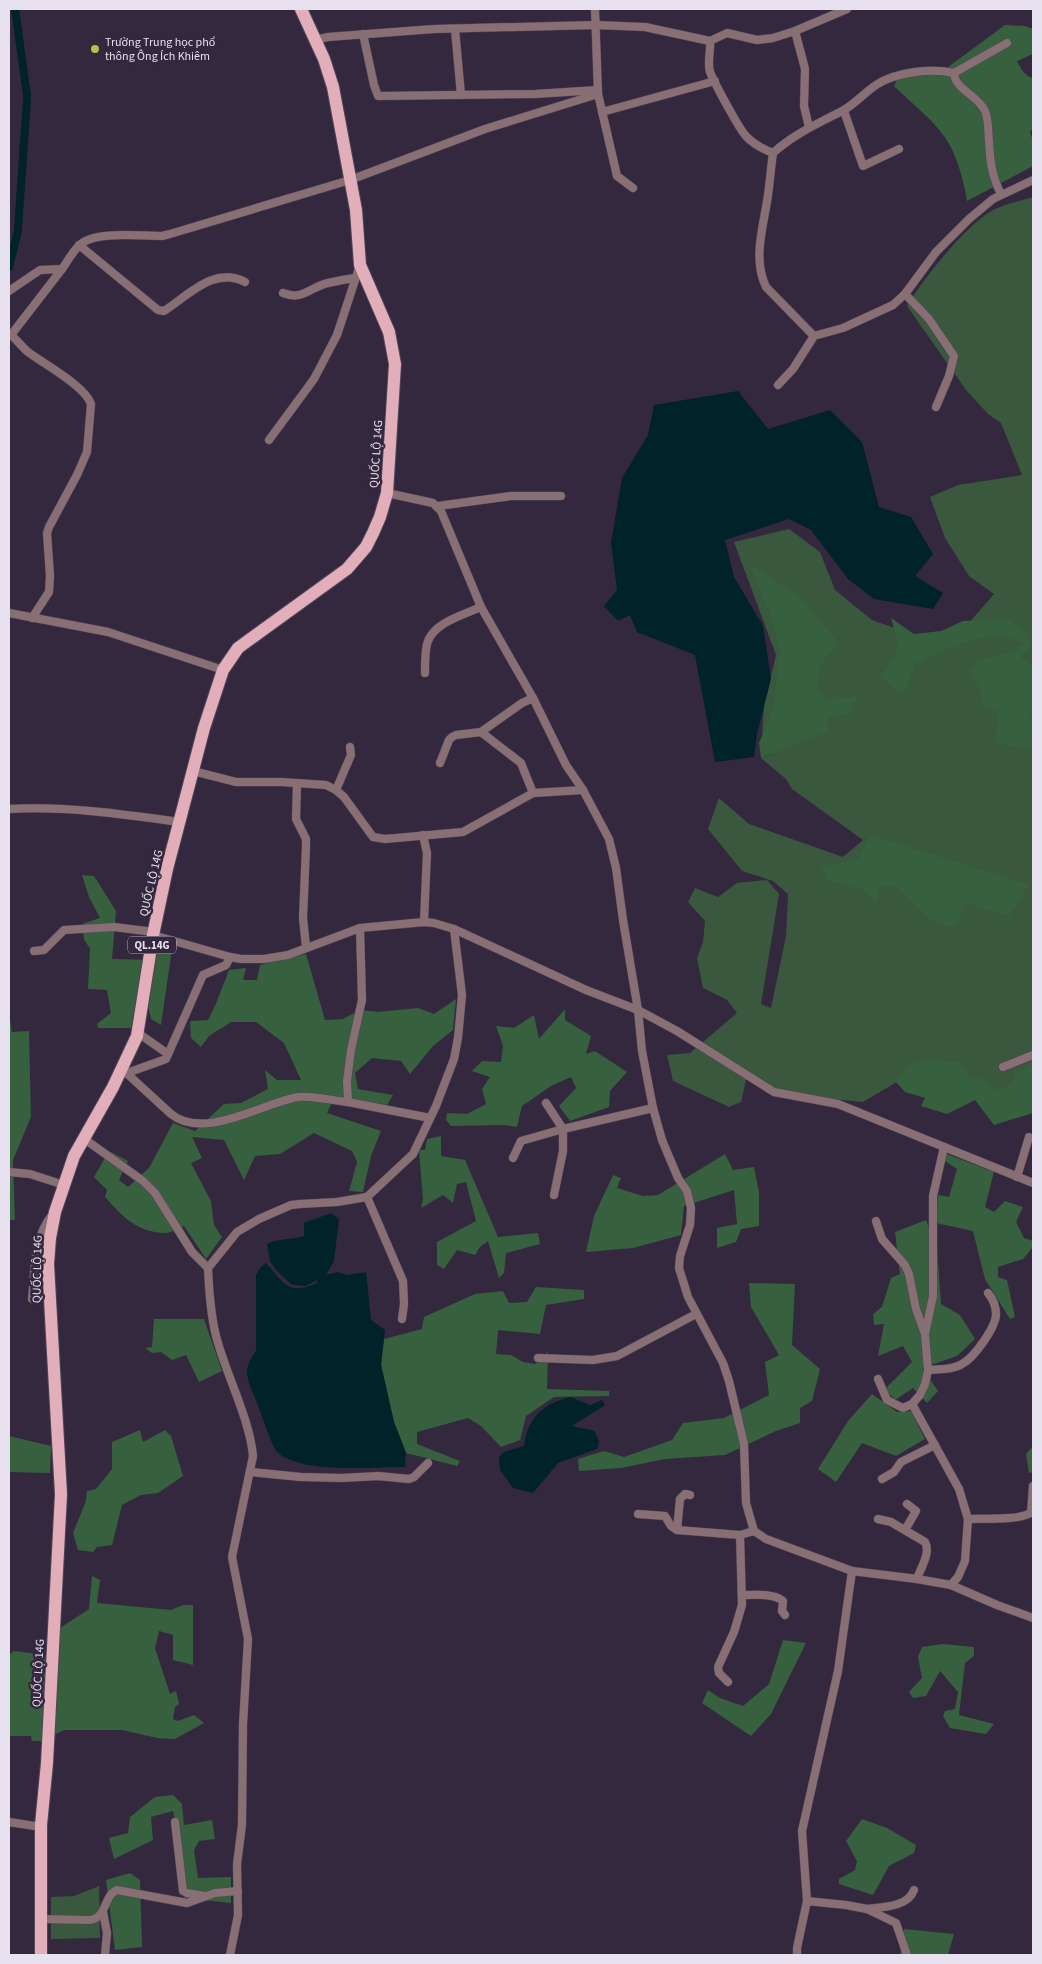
<svg xmlns="http://www.w3.org/2000/svg" width="1042" height="1964" viewBox="0 0 1042 1964" font-family="'Source Sans 3',sans-serif">
  <style>
    .green { fill: #39583e }
    .forest { fill: #36603e }
    .water { fill: #002229 }
    .lines { fill: none; stroke-linecap: round; stroke-linejoin: round }
    .canal { stroke: #002229; stroke-width: 8 }
    .minor-casing { stroke: #51455a; stroke-width: 9 }
    .primary-casing { stroke: #51455a; stroke-width: 14 }
    .minor { stroke: #886f74; stroke-width: 8 }
    .primary { stroke: #e2aeb9; stroke-width: 12 }
    .poi-dot { fill: #b2c34b; stroke: #34283e; stroke-width: 2 }
    .labels { text-anchor: middle; stroke-width: 5; stroke-linejoin: round; paint-order: stroke }
    .shield { fill: #34283e; stroke: #b1a9b9; stroke-width: 1 }
    .shield-label { font-size: 11px; font-weight: bold; fill: #e7e0ee }
    .poi-label { font-size: 12px; fill: #e7e0ee; stroke: #34283e; text-anchor: start }
    .street-label { font-size: 12px; fill: #e7e0ee; stroke: #34283e }
  </style>
  <rect width="100%" height="100%" fill="#34283e"/>
  <g class="green">
    <path d="M1033,197V1086L1005,1102L922,1067L863,1102L787,1095L748,1071L741,1102L729,1107L673,1081L667,1055L690,1053L737,1013L727,1000L703,988L697,958L703,942L705,921L688,902L695,888L718,897L737,883L767,880L779,894L761,1004L771,1008L786,936L788,894L773,881L742,871L708,829L719,798L749,824L843,857L863,840L792,789L786,779L761,758L771,754L762,737L764,705L776,655L734,542L789,529L820,552L835,590L872,620L920,637L960,633L994,594L969,576L945,538L930,497L958,485L1022,475L1001,423L988,414L966,390L907,306C923,279 966,225 993,210C1005,204 1020,201 1033,197Z"/>
    <polygon points="99,1886 100,1938 51,1939 51,1897 74,1896"/>
  </g>
  <g class="forest">
    <path d="M1005,25L1025,26L1033,29V54L1017,61C1020,68 1026,77 1033,78V128L1030,132L1033,141V166L967,201C964,182 957,155 946,139C933,119 911,103 894,86L898,78L940,73Z"/>
    <polygon points="749,563 798,595 838,642 821,665 816,689 827,700 858,696 849,714 827,716 830,730 761,758 759,743 773,710 780,650 773,621"/>
    <path d="M891,618L914,634L941,631L963,621L1008,619L1025,630L1032,645L1021,657L1033,667V711L1030,715L1033,719V748L1015,747L995,743L998,711L984,707L978,687L970,673L978,659L1014,652L1024,645C1020,642 1015,638 1011,637C980,631 942,651 915,664L905,692L898,691L881,678L899,647Z"/>
    <path d="M871,835L1029,885L1009,916L966,903L955,926L937,925L907,898L896,885L879,887L877,903C859,885 854,884 829,882L821,866L857,860Z"/>
    <polygon points="82,875 94,876 116,911 112,959 156,960 158,950 172,949 161,1025 151,1019 141,977 131,1028 98,1028 97,1024 111,1013 107,990 88,989 90,949 84,939 82,924 100,918 89,897"/>
    <path d="M306,954L325,1020L343,1019L360,1010L378,1012L418,1008L434,1014L456,999L453,1030L433,1046L410,1074L401,1061L372,1058L355,1073L358,1089L393,1095L386,1107L334,1098L327,1113L381,1131L371,1156L363,1192L349,1191L357,1162L352,1151L314,1133L280,1154L255,1156L244,1180L224,1140L192,1137L202,1158L191,1163L211,1201L214,1225L222,1237L206,1259L184,1226C178,1229 171,1233 165,1233C136,1232 122,1216 105,1197L107,1190L94,1177L109,1151L128,1161L119,1180L128,1187L149,1168L173,1123L195,1131L224,1104L241,1103L268,1089L265,1070L277,1080H301L284,1043L256,1022H231L209,1036L201,1047L191,1038L190,1021L208,1020L215,1006L229,970L246,968L243,980H257L260,965Z"/>
    <polygon points="565,1009 565,1020 591,1036 586,1054 595,1051 627,1072 610,1091 609,1107 570,1121 559,1106 576,1088 571,1077 551,1086 522,1106 517,1127 504,1125 451,1126 446,1120 447,1113 467,1114 486,1104 482,1089 490,1077 472,1071 482,1061 501,1062 503,1046 496,1026 514,1028 534,1015 539,1039"/>
    <polygon points="9,1013 12,1032 29,1031 31,1117 13,1160 15,1220 9,1220"/>
    <polygon points="929,1059 959,1062 970,1079 984,1079 994,1092 1012,1084 1014,1075 1033,1063 1033,1113 994,1125 975,1100 947,1114 921,1106 925,1098 905,1092 896,1082 908,1065"/>
    <polygon points="441,1136 441,1156 465,1160 498,1237 538,1233 540,1244 506,1253 504,1273 499,1278 488,1241 480,1247 475,1255 457,1250 444,1269 437,1265 437,1242 476,1221 466,1182 457,1184 453,1203 443,1195 421,1208 423,1199 419,1150 425,1150 427,1139"/>
    <polygon points="939,1151 994,1172 985,1207 994,1212 1005,1201 1023,1207 1016,1222 1024,1238 1033,1241 1033,1247 1023,1259 998,1267 998,1277 1007,1280 1015,1317 1010,1319 985,1279 973,1231 936,1223 938,1195 949,1197 957,1169 939,1157"/>
    <polygon points="725,1154 733,1170 754,1167 759,1192 759,1226 741,1229 736,1242 717,1248 717,1228 737,1224 734,1190 684,1206 681,1235 633,1248 586,1252 594,1216 613,1175 621,1178 617,1188 643,1196 658,1195"/>
    <polygon points="926,1220 937,1247 941,1304 960,1315 975,1339 957,1356 922,1368 938,1391 927,1403 913,1388 895,1400 885,1389 912,1362 903,1346 878,1356 884,1324 874,1325 873,1314 882,1307 891,1278 900,1274 895,1232"/>
    <polygon points="749,1283 795,1284 792,1345 820,1369 812,1401 800,1408 800,1423 776,1431 725,1455 665,1459 621,1468 579,1471 578,1459 604,1451 624,1457 672,1440 683,1423 724,1418 769,1395 765,1362 779,1355 751,1307"/>
    <polygon points="536,1287 584,1290 584,1299 546,1305 540,1334 498,1330 496,1354 511,1355 523,1362 535,1364 548,1352 547,1389 609,1391 609,1396 554,1397 526,1416 520,1440 501,1447 481,1426 468,1418 417,1432 417,1444 460,1461 457,1466 406,1453 394,1422 381,1365 384,1339 422,1329 424,1317 475,1294 503,1291 509,1303 527,1302"/>
    <polygon points="154,1319 204,1319 222,1371 199,1382 186,1355 172,1360 161,1352 152,1353 145,1348 152,1347"/>
    <polygon points="872,1394 897,1412 911,1411 925,1439 896,1456 862,1443 836,1482 818,1469 848,1421"/>
    <polygon points="140,1430 143,1442 165,1430 171,1436 183,1476 158,1493 141,1495 122,1505 112,1545 97,1547 93,1552 78,1550 73,1533 86,1501 87,1491 96,1489 112,1469 112,1442"/>
    <polygon points="9,1436 51,1446 50,1473 9,1472"/>
    <polygon points="1033,1446 1033,1472 1029,1473 1026,1454"/>
    <polygon points="92,1576 100,1580 97,1603 171,1610 183,1605 193,1605 193,1665 173,1660 173,1635 159,1631 155,1648 170,1694 176,1691 179,1704 175,1707 173,1719 178,1721 194,1715 204,1723 175,1739 157,1738 122,1730 64,1730 43,1741 32,1741 31,1736 9,1736 9,1655 14,1651 46,1655 60,1628 89,1609"/>
    <polygon points="783,1640 806,1643 771,1714 751,1736 702,1703 708,1690 720,1698 743,1706 769,1684"/>
    <polygon points="943,1644 974,1647 974,1656 965,1663 959,1715 994,1724 986,1734 950,1728 943,1716 945,1711 955,1709 958,1692 940,1671 926,1696 913,1698 909,1692 922,1678 918,1657 922,1647"/>
    <polygon points="173,1795 182,1804 184,1825 212,1820 215,1839 199,1841 194,1850 198,1878 231,1877 231,1903 184,1898 176,1855 179,1841 173,1811 151,1817 153,1840 114,1859 109,1838 128,1833 130,1817 155,1797"/>
    <polygon points="862,1819 887,1828 916,1845 914,1853 889,1866 873,1895 839,1884 839,1879 855,1870 857,1861 846,1841"/>
    <polygon points="130,1873 140,1880 142,1947 115,1950 106,1880"/>
    <polygon points="904,1929 954,1934 948,1955 900,1955"/>
  </g>
  <g class="water">
    <polygon points="738,391 768,429 830,410 862,442 879,507 911,517 933,554 915,576 943,593 933,609 874,599 848,579 811,530 789,519 725,540 734,577 763,626 771,679 757,734 754,757 715,762 695,655 637,632 630,615 618,621 604,606 617,590 611,543 622,478 648,435 654,405"/>
    <path d="M331,1213L339,1219L334,1261L326,1275L337,1272L348,1275L366,1272L371,1320L385,1330L381,1365L394,1422L406,1453L405,1467C372,1467 304,1474 278,1453C272,1448 261,1412 257,1403C249,1381 240,1372 256,1351V1275L261,1267L266,1263C284,1283 288,1296 317,1283V1280L306,1286L292,1285L276,1270L270,1261L267,1244C279,1238 291,1240 304,1236V1223Z"/>
    <path d="M570,1397L590,1405L602,1400L605,1405L572,1426L595,1431L599,1442L597,1449L558,1463L533,1493L513,1488L500,1470L499,1457L504,1452L524,1446C528,1417 543,1404 570,1397Z"/>
  </g>
  <g class="lines">
    <g class="canal">
      <polyline points="15,9 27,95"/>
      <polyline points="18,228 27,99"/>
      <polyline points="9,267 18,231"/>
    </g>
    <defs>
      <g id="minor">
        <polyline points="595,9 598,94 617,176 633,188"/>
        <polyline points="455,29 461,95"/>
        <polyline points="795,31 805,69 804,106 809,127"/>
        <polyline points="363,34 374,85 378,96 535,94 598,90"/>
        <polyline points="315,40 328,37 434,29 596,25 645,27 710,41 727,33 757,40 773,38 795,31 847,9"/>
        <path d="M710,41C711,51 707,62 710,72C714,82 739,129 746,136C753,144 763,149 773,153C771,167 770,181 768,195C764,225 752,258 766,287L814,336"/>
        <polyline points="844,111 863,166 899,149"/>
        <polyline points="602,112 715,81"/>
        <path d="M773,153C794,134 817,124 842,111C854,105 864,93 876,85C895,72 931,68 954,73"/>
        <path d="M1001,194C992,177 990,161 989,142C988,131 989,121 985,111C978,95 955,90 954,73L1007,43"/>
        <path d="M79,245L158,310L164,311C189,295 214,266 245,282"/>
        <path d="M9,291L40,270L62,269C68,261 73,250 81,244C96,231 141,236 162,236L170,234L350,180L485,129L598,94"/>
        <path d="M283,293C303,301 310,287 328,283C337,281 346,279 355,278"/>
        <polyline points="905,294 929,319 954,356 949,376 936,407"/>
        <polyline points="778,385 793,369 814,336 843,328 893,305 905,294 936,252 969,219 993,199 1033,180"/>
        <polyline points="269,440 314,379 337,335 360,265"/>
        <polyline points="387,493 433,503 441,511 481,607 533,698 566,765 583,790 609,839 616,868 623,920 638,1010 642,1051 653,1108 662,1140 678,1178 687,1191 691,1208 690,1225 680,1256 679,1268 688,1297 723,1363 729,1381 744,1444 746,1503 754,1531 766,1539 852,1571 838,1671 802,1831 807,1901 797,1948 797,1955"/>
        <polyline points="438,506 511,496 561,496"/>
        <polyline points="9,613 108,632 223,670"/>
        <path d="M32,618L49,592L50,576L47,533L49,527L77,475L87,452L91,404C85,386 44,364 28,352C22,347 17,340 11,335L62,269"/>
        <path d="M425,673C425,663 425,653 427,644C432,623 463,615 481,607"/>
        <polyline points="481,732 521,763 533,793"/>
        <polyline points="440,763 449,740 452,737 456,735 481,732 522,703 533,698"/>
        <polyline points="193,771 236,782 281,782 326,785 336,790 344,797 373,837 385,839 463,832 533,793 583,790"/>
        <polyline points="297,784 296,819 306,839 306,847 303,918 306,947"/>
        <polyline points="336,790 351,755 350,747"/>
        <path d="M9,809C66,806 122,814 179,822"/>
        <polyline points="423,835 427,853 424,922"/>
        <polyline points="153,935 230,957 241,959 264,959 288,955 360,928 424,922 434,923 454,929 586,990 638,1010 677,1031 774,1092 838,1104 1033,1183"/>
        <polyline points="34,951 44,950 64,930 114,927 154,932"/>
        <polyline points="138,1033 168,1054"/>
        <polyline points="1003,1067 1033,1055"/>
        <path d="M122,1069L171,1114C204,1141 262,1103 298,1097C308,1095 336,1101 348,1102L347,1081L351,1050L362,1000L360,928"/>
        <polyline points="127,1073 166,1059 203,975 226,965 230,957"/>
        <polyline points="348,1102 430,1118"/>
        <polyline points="546,1103 563,1129 563,1151 554,1195"/>
        <polyline points="83,1138 143,1181 155,1193 192,1252 208,1268"/>
        <polyline points="513,1158 521,1141 563,1129 653,1108"/>
        <polyline points="9,1172 30,1174 64,1185"/>
        <polyline points="1017,1177 1029,1137"/>
        <polyline points="367,1197 403,1281 404,1304 402,1319"/>
        <polyline points="876,1221 882,1239 905,1265 909,1274 916,1309 925,1334"/>
        <path d="M32,1299C35,1271 33,1238 52,1215"/>
        <polyline points="538,1358 593,1360 617,1356 696,1314"/>
        <path d="M928,1370C938,1369 953,1370 962,1364C974,1358 996,1327 996,1314C996,1305 993,1299 988,1293"/>
        <polyline points="878,1379 887,1400 903,1408 912,1404 920,1395 925,1384 928,1370 925,1334 933,1296 933,1196 944,1147"/>
        <polyline points="912,1404 959,1489 968,1519 965,1561 958,1577 951,1585"/>
        <polyline points="250,1472 301,1477 342,1478 378,1476 409,1479 414,1477 428,1463"/>
        <polyline points="882,1479 894,1472 901,1462 935,1445"/>
        <polyline points="638,1514 665,1516 671,1526 677,1530 740,1535 754,1531"/>
        <path d="M878,1519L891,1522L925,1542C931,1553 921,1567 917,1579"/>
        <path d="M968,1519C986,1518 1015,1521 1031,1513L1033,1486"/>
        <polyline points="677,1530 680,1499 685,1494 690,1495"/>
        <polyline points="905,1530 916,1511 907,1504"/>
        <polyline points="852,1571 917,1579 951,1585 997,1605 1033,1618"/>
        <path d="M742,1595C754,1595 773,1593 783,1601L782,1611L785,1615"/>
        <polyline points="728,1682 719,1673 718,1667 734,1632 742,1605 740,1535"/>
        <polyline points="9,1822 41,1827"/>
        <polyline points="175,1822 183,1891 187,1893 205,1896"/>
        <polyline points="807,1901 846,1905 867,1909 896,1923 907,1955"/>
        <path d="M867,1909C883,1907 908,1907 914,1890"/>
        <polyline points="103,1912 107,1933 105,1955"/>
        <path d="M41,1919L90,1920C108,1917 103,1896 117,1890L187,1903L215,1893L238,1891"/>
        <path d="M230,1955L238,1915L237,1864L242,1825L243,1724L248,1639L232,1557L253,1456C250,1421 228,1378 218,1343C211,1321 209,1291 208,1268L237,1232L259,1219L291,1205L300,1204L337,1202L367,1197L413,1154L436,1106L454,1059L458,1038L462,995L454,929"/>
      </g>
      <polyline id="primary" points="41,1955 41,1825 47,1763 61,1494 48,1264 50,1238 55,1212 74,1156 113,1087 137,1036 153,935 167,869 204,728 223,670 238,648 347,569 366,547 373,533 380,517 387,493 395,364 389,332 360,265 356,210 333,87 324,59 301,9"/>
    </defs>
    <use href="#minor" class="minor-casing"/>
    <use href="#primary" class="primary-casing"/>
    <use href="#minor" class="minor"/>
    <use href="#primary" class="primary"/>
  </g>
  <circle class="poi-dot" cx="95" cy="49" r="5"/>
  <g class="labels">
    <rect class="shield" x="128" y="936.5" width="48" height="17" rx="4"/>
    <g class="shield-label">
      <text x="152" y="949">QL.14G</text>
    </g>
    <g class="poi-label">
      <text x="105" y="46">Trường Trung học phổ<tspan x="105" dy="14">thông Ông Ích Khiêm</tspan></text>
    </g>
    <g class="street-label">
      <text transform="translate(376 454) rotate(-86)" y="4">QUỐC LỘ 14G</text>
      <text transform="translate(151 883) rotate(-77)" y="4">QUỐC LỘ 14G</text>
      <text transform="translate(37 1269) rotate(-89)" y="4">QUỐC LỘ 14G</text>
      <text transform="translate(38 1673) rotate(-87)" y="4">QUỐC LỘ 14G</text>
    </g>
  </g>
  <rect width="1042" height="1964" fill="none" stroke="#e7e0ee" stroke-width="20"/>
</svg>
